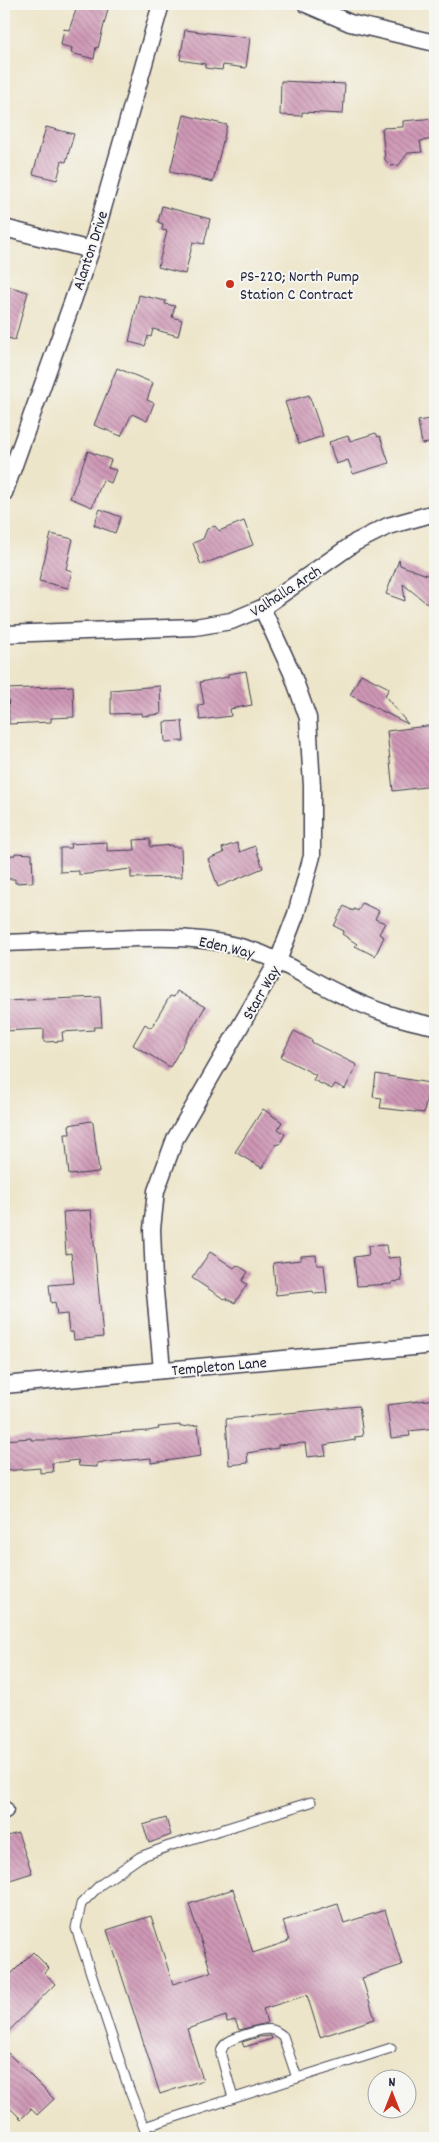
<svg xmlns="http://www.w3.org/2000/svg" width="439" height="2142" viewBox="0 0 439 2142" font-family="Dekko,sans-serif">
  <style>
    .building { fill: url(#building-back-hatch) }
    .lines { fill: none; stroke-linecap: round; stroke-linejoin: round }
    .lane-casing { stroke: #403f50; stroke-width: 11 }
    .street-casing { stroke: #403f50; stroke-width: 19 }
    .lane { stroke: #fff; stroke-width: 9 }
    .street { stroke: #fff; stroke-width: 16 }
    .poi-dot { fill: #c8321e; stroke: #f6f6f2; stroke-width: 2 }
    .labels { text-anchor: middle; stroke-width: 4; stroke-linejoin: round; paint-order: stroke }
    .street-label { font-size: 16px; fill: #22223b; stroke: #f6f6f2 }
    .poi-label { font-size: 16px; fill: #22223b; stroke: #f6f6f2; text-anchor: start }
  </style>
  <defs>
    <pattern id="building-back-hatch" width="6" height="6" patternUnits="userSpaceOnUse" patternTransform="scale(1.25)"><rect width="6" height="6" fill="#cf98b6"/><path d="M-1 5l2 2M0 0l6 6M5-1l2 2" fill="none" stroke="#a87c95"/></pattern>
  </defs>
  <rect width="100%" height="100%" fill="#f6f6f2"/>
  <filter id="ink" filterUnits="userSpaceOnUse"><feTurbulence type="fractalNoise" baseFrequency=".02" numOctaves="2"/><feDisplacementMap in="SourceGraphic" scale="10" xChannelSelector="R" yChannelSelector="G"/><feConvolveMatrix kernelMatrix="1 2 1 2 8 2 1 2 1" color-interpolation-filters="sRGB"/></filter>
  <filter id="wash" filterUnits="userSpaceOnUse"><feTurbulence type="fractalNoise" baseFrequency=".0096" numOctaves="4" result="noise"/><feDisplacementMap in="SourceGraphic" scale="20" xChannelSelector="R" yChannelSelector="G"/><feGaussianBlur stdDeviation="1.12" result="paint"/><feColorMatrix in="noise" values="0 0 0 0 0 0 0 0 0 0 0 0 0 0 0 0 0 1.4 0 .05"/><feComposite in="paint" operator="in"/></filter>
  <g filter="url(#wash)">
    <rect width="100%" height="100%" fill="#ede5c9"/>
    <g id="blocks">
      <g class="building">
        <polygon points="78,4 108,9 98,48 96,47 94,59 71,53 72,48 61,45 64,29 69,30"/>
        <polygon points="185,30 250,38 246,68 223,65 222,70 205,68 205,64 180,60"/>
        <polygon points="281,81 345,84 343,114 302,112 302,116 280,115"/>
        <polygon points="184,115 227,125 213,182 170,172"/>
        <polygon points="435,118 435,139 420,141 422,152 408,153 399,165 391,166 385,160 382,128 403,127 403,121"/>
        <polygon points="46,127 74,134 66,162 62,161 57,180 33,174"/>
        <polygon points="162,206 210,219 204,244 193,242 185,274 158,267 167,231 162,230 163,224 158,222"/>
        <polygon points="4,285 28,292 15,340 4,337"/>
        <polygon points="139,295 166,301 165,304 175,306 172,317 182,320 178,336 153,329 151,337 148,336 145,346 129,342"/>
        <polygon points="117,368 153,383 147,400 154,403 147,421 132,414 121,436 94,425"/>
        <polygon points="309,395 323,436 299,444 285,402"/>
        <polygon points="435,418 435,442 422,444 418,421"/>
        <polygon points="376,433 378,437 380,436 389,463 353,474 348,460 336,464 329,442 348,436 350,441"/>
        <polygon points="88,451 111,460 108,468 116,470 111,483 103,480 92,507 70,498"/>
        <polygon points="100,509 121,517 115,533 94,525"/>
        <polygon points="244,521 253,545 201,565 193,543 203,539 207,529 215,526 219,531"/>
        <polygon points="51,534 73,539 66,569 72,571 68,588 39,581"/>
        <polygon points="399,560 400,565 435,578 435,610 403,584 405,601 386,594"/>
        <polygon points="246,671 252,705 230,709 231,716 200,720 198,705 204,704 200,682 228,677 228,674"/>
        <polygon points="361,674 389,688 385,696 408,724 350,695"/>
        <polygon points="73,686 74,717 51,718 51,722 9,724 8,689"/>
        <polygon points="160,686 161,714 142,716 142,713 111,714 111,690"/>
        <polygon points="182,721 184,741 165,742 164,722"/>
        <polygon points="435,725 435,782 433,782 433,786 393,791 387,731"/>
        <polygon points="150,839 150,847 172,845 172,847 181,847 182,877 131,878 131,869 79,875 79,871 60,872 60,848 71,848 70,844 107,842 107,851 135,850 134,840"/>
        <polygon points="237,843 240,852 255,846 263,868 218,887 208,859 224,853 222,848"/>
        <polygon points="15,853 32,854 33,882 15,883 15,879 4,879 4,856 15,855"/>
        <polygon points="362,903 379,911 375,919 385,923 379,934 384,937 375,956 355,946 357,944 342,934 344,931 334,926 344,906 353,911 354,909 358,911"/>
        <polygon points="177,991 205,1007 170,1067 133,1045 145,1024 151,1028 170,996 174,997"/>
        <polygon points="100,997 102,1027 94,1027 94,1030 62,1032 63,1041 44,1042 44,1029 4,1031 4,1001"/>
        <polygon points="294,1031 312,1040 311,1042 357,1065 345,1089 335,1084 332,1089 313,1080 316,1075 281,1057"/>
        <polygon points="376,1074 429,1083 424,1113 380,1108 382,1098 373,1097"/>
        <polygon points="263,1109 282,1122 278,1129 285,1134 279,1145 276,1144 262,1168 235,1152"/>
        <polygon points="91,1121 93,1123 99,1172 69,1175 65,1134 70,1134 69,1125"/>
        <polygon points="91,1210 103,1337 74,1340 73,1332 69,1332 67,1314 57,1315 55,1302 51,1303 49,1285 74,1283 71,1253 66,1254 63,1212"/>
        <polygon points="386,1245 388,1258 400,1257 402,1281 392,1282 392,1284 357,1286 354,1257 369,1255 368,1246"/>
        <polygon points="210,1252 234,1268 237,1265 248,1272 242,1281 247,1284 235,1303 225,1298 224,1299 192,1278"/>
        <polygon points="316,1255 317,1265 324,1265 327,1293 314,1294 313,1291 276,1295 273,1263 301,1260 301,1256"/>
        <polygon points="435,1399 435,1428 409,1431 410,1436 391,1438 387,1405"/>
        <polygon points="359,1406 363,1436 355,1437 355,1440 324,1445 326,1455 307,1457 305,1443 278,1445 278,1448 247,1453 248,1463 229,1465 226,1419"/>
        <polygon points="180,1425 180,1427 198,1425 201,1456 151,1463 151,1458 97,1463 97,1467 79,1466 78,1460 52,1463 53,1472 40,1473 40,1468 4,1471 4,1440 31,1438 31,1440 52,1440 114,1433 148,1431 159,1429 158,1427"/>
        <polygon points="166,1818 171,1835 149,1843 143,1825"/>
        <polygon points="18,1833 32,1873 4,1882 4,1837"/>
        <polygon points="233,1889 253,1953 289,1941 283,1921 338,1904 344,1923 385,1910 402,1965 362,1978 375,2019 320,2037 307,1995 263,2009 267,2023 239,2030 235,2020 227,2022 226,2016 187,2029 203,2080 160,2094 107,1930 151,1916 173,1984 211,1972 189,1904"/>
        <polygon points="33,1952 49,1968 45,1973 55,1984 4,2036 4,1981"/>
        <polygon points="271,2036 272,2039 244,2047 242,2042 259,2037"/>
        <polygon points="4,2049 54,2099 37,2115 31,2109 21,2119 4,2102"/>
      </g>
    </g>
  </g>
  <g filter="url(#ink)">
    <use href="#blocks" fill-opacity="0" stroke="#403f50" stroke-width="1"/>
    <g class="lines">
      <defs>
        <g id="lane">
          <path d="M233,2098L221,2055C221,2049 223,2045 228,2042C236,2037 265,2027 273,2030C277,2031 280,2034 283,2036L297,2078"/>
          <polyline points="144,2127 391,2048"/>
          <polyline points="148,2138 129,2089 76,1928 81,1904 100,1885 140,1857 169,1846 311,1802"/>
        </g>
        <g id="street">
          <polyline points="306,4 350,23 435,43"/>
          <polyline points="4,228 91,250"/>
          <polyline points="4,493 91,250 161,4"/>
          <polyline points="4,634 195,627 231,621 262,608 356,542 388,526 435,513"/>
          <path d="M4,943C39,942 75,940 110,939C160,937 209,935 257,952C287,963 313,982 342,995C375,1011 399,1019 435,1026"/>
          <polyline points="162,1370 154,1280 152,1229 156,1191 175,1139 278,961 296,914 312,856 312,786 308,718 292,673 262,608"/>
          <polyline points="4,1385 435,1345"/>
          <polyline points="4,1810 5,1810"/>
        </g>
      </defs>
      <use href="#lane" class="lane-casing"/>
      <use href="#street" class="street-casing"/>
      <use href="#lane" class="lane"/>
      <use href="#street" class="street"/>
    </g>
  </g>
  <circle class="poi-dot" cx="230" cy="284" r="5"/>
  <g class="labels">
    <g class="street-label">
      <text transform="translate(89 250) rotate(-72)" y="6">Alanton Drive</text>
      <text transform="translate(285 590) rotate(-33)" y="6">Valhalla Arch</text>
      <text transform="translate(227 946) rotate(13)" y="6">Eden Way</text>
      <text transform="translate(260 992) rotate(-60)" y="6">Starr Way</text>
      <text transform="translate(219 1365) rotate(-5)" y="6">Templeton Lane</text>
    </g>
    <g class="poi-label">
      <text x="240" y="281">PS-220; North Pump<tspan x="240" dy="18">Station C Contract</tspan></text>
    </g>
  </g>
  <rect width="439" height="2142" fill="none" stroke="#f6f6f2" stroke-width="20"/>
  <g transform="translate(392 2094)"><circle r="24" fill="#f6f6f2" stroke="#a1a1a9"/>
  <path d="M0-4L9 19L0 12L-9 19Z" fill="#c8321e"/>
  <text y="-8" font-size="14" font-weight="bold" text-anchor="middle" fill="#22223b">N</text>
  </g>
</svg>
